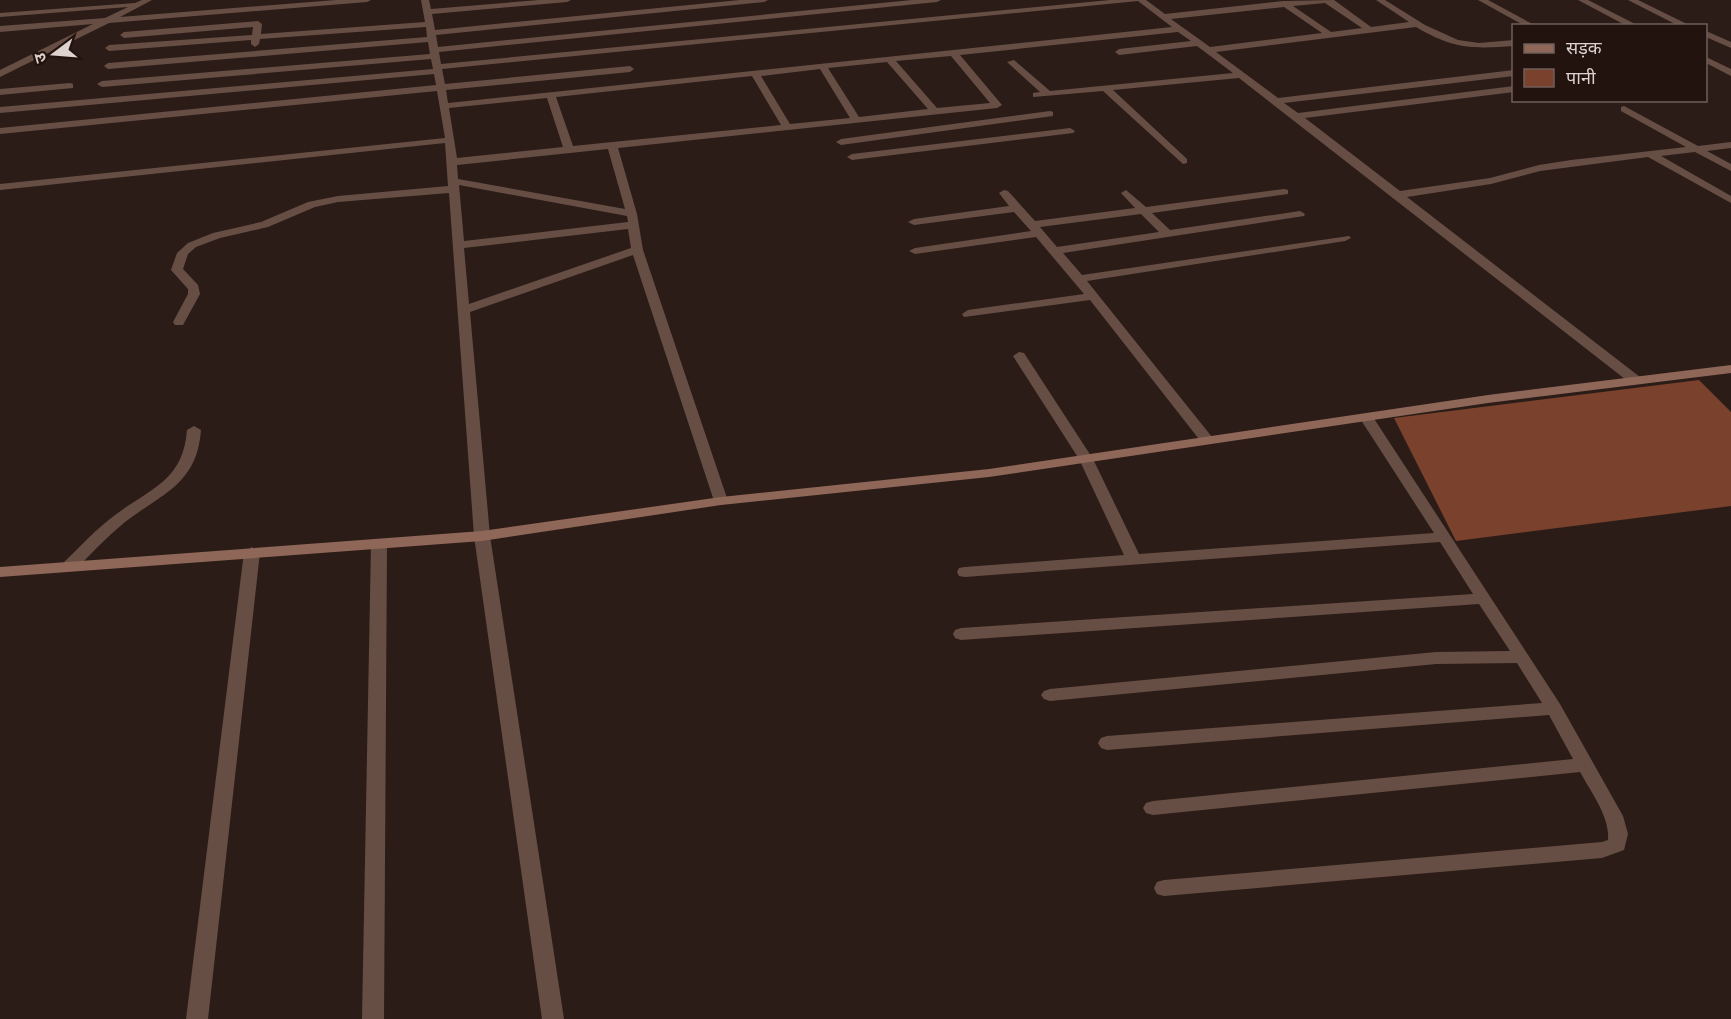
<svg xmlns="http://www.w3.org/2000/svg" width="1731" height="1019" viewBox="0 0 1731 1019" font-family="Inter,'Noto Sans Devanagari',sans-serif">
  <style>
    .water { fill: #7a422d }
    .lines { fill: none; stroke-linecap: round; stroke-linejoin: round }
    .street { fill: #674e44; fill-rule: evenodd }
    .secondary { fill: #8f6758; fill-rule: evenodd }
  </style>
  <rect width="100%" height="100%" fill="#2c1c17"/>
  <polygon class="water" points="1699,380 1731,412 1731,506 1456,541 1394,418"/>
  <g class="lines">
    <g class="street">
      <polygon points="142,0 152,0 120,17 336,0 371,0 367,2 109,23 0,77 0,70 93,24 0,32 0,26 105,18 128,7 0,17 0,13 135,3"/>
      <path d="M421,0H429L431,9L539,0H571L567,2L432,14L435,30L740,0H768L764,2L436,35L438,47L912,0H941L937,2L439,52L441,64L1110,0H1146L1165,14L1283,1L1334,0L1371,27L1409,22L1376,0H1385L1425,25L1458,40L1479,43L1514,40V46C1472,49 1453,49 1416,27L1216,52L1278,98L1514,70V76L1284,103L1298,113L1514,86V92L1305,118L1400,191L1490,178L1539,165L1571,160L1686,147L1621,111V107L1624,106L1698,146L1731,142V148L1707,151L1731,164V171L1695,152L1661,156L1731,196V203L1648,157L1540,171L1491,184L1407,197L1640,377L1642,380L1640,383H1630L1239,78L1113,90L1187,159V163L1183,164L1103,91L1033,97V93L1040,92L1007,62L1014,60L1050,91L1233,73L1197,46L1119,55L1115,52L1119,49L1191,41L1178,32L960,55L1002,105L997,108L618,148L637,214L643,250L728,501L721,505L714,501L633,255L470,312L490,536L564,1019H542L474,536L449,193L338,202L315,207L268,227L220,238L196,247L188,254L183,269L198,285L200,294L183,325H175L173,322L188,294V289L171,270L177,253L188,243L213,233L261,222L308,202L338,196L448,186L445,143L0,190V184L445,138L437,91L0,134V128L436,85L434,74L0,113V107L433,69L431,59L102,87L97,84L102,81L430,54L428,42L108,69L104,66L108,63L427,37L426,27L260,39L259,44L255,47L251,44V40L109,51L105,48L109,45L252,35L253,27L124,38L120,35L124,32L258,21L262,24L261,34L425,22ZM1138,1L1172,27L448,103L446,90L630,72L634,69L630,66L445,84L442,69ZM1325,3L1362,28L1331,32L1293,6ZM1284,7L1322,33L1210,47L1171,19ZM951,56L990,103L937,108L896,61ZM887,62L928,109L859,117L828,68ZM820,69L850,118L790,124L761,76ZM752,76L781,125L573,146L556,97ZM547,98L563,147L457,158L449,108ZM608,149L625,209L458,179L457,165ZM459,185L627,216L628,222L464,241ZM628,229L631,248L469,304L464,248Z"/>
      <polygon points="1478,0 1488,0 1536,26 1525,26"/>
      <polygon points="1578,0 1588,0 1639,26 1627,26"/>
      <polygon points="1628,0 1638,0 1691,26 1679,26"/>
      <polygon points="1706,31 1731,42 1731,48 1706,37"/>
      <polygon points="1706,57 1731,69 1731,76 1706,63"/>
      <polygon points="70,83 73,84 73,88 0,95 0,89"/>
      <polygon points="1050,111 1053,112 1053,116 841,145 836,142 841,139"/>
      <polygon points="1070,128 1075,131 1073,133 852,160 847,157 852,154"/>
      <path d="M1284,189L1288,190V194L1152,213L1170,230L1300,211L1305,214L1304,216L1063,253L1082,275L1349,236L1351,238L1345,241L1087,281L1212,437L1214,440L1207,444L1202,443L1090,300L964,317L962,314L968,310L1084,294L1036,237L915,254L909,251L915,248L1031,231L1014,212L914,225L908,222L914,219L1009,206L999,193L1004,190L1008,191L1035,221L1135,208L1121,193L1126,190L1146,207ZM1141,214L1159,232L1057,247L1040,227Z"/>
      <path d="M1019,352L1024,353L1093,459L1139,554L1434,533L1359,417L1361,414H1371L1560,704L1623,816L1628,834L1624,850L1602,858L1164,896L1157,894L1154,888L1157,882L1164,880L1602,842L1608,840C1610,817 1591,792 1580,772L1153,815L1146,813L1143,808L1146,803L1153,801L1573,759L1549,715L1107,750L1101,748L1098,743L1101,738L1107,736L1542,703L1517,663L1436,664L1050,701L1044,699L1041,695L1044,691L1050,689L1436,652L1510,651L1479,604L961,640L955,638L953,634L955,630L961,628L1473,594L1440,542L965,577L959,576L957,572L959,568L965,567L1124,555L1079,459L1013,356Z"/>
      <path d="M194,426L201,430C197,484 163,493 125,522C107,537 90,554 75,571H63L61,567L63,563C80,547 96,529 115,515C151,488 183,481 187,430Z"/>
      <polygon points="379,539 387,544 384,1019 362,1019 371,544"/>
      <polygon points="252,547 260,552 208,1019 186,1019 244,552"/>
    </g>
    <polygon class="secondary" points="1731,365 1731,373 1488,403 989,477 721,505 482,541 0,577 0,567 482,531 721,497 989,469 1488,395"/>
  </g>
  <rect x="1512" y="24" width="195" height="78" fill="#22130e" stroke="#6d5f5b" stroke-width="1.5"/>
  <rect x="1524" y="44" width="30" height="9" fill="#8f6758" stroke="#6d5f5b" stroke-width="1.5"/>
  <text x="1566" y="54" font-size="18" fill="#ded2ce">सड़क</text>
  <rect x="1524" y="69" width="30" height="18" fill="#7a422d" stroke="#6d5f5b" stroke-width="1.5"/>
  <text x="1566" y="84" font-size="18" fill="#ded2ce">पानी</text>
  <g transform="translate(54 54) rotate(254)" stroke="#22130e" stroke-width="4.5" paint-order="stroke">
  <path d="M0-4.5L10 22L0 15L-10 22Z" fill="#ded2ce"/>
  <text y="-9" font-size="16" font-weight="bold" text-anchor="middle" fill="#ded2ce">उ</text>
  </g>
</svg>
